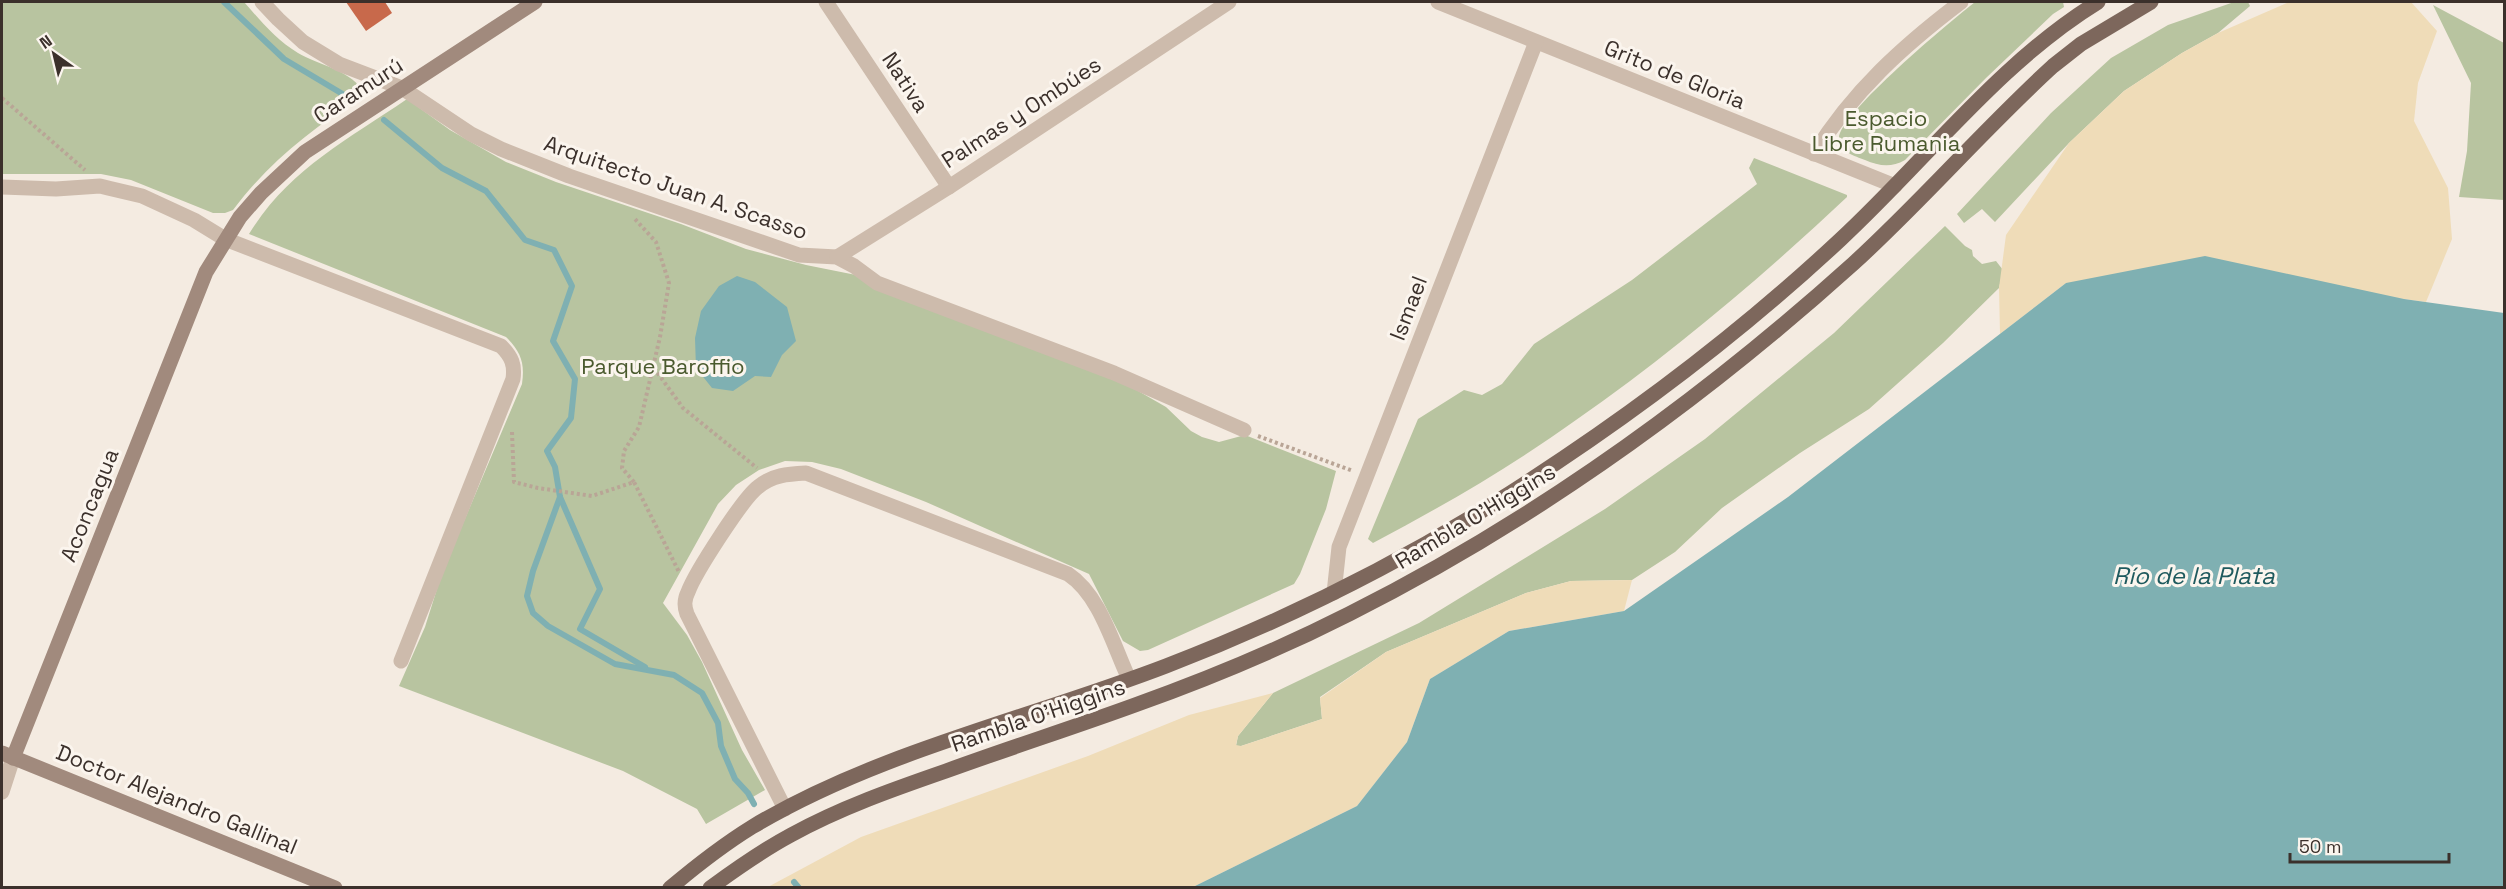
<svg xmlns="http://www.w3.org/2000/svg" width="2506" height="889" viewBox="0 0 2506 889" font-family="'Space Grotesk',sans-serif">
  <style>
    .green { fill: #b8c4a0 }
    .sand { fill: #efdcb8 }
    .water { fill: #7fb0b2 }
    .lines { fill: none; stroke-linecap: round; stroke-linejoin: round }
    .stream { stroke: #7fb0b2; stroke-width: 6 }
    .building { fill: #c8694b }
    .path { stroke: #b9a596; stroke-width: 4; stroke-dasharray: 3 3; stroke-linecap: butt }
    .minor { stroke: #cdbbac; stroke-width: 15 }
    .tertiary { stroke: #cdbbac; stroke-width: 15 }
    .secondary { stroke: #a18a7d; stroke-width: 15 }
    .primary { stroke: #7d675c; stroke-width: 15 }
    .labels { text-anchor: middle; stroke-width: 6; stroke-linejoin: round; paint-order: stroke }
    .street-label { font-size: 22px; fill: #3b302b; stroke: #fbf5ee }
    .park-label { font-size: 22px; fill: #4a5a2e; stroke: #fbf5ee }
    .water-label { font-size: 24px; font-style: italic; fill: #1f5a5e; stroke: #fbf5ee }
  </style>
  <rect width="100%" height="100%" fill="#f4ebe1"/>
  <g class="green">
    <path d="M2,2H244C260,20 276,40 298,53C316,64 356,72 363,93L361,97C311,130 270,161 233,210L225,213H213L131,180L101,174H2Z"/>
    <path d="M1975,2H2063L2064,7L2053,14L1986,78L1905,160C1891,168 1879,166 1865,160C1855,156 1839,152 1839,138C1839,114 1952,20 1975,2Z"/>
    <polygon points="2234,2 2248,2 2250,6 2218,33 2182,53 2124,91 2069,143 1995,222 1982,209 1964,223 1957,214 2051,113 2111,58 2168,25"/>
    <polygon points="2433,5 2504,43 2504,200 2459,197 2467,151 2471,83"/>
    <path d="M407,99L450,130L506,162L556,182L681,224L746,249L806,265L856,275L1133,388L1166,407L1191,431L1202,437L1219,442L1245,435L1336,471L1326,509L1300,574L1294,584L1148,650L1140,651L1123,641L1089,574L926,502L841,469L812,462L785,461L759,470L736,485L718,504L663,603L687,635L702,662L742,750L765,790L706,824L697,809L623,771L399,686L425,627L442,573L522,384C525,363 521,352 506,337L249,234C289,169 346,141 407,99Z"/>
    <path d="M1754,158L1847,195V197C1762,277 1672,353 1576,420C1512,466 1443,506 1373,543L1368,539L1418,419L1464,390L1482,395L1502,384L1534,344L1632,280L1757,184L1749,168Z"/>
    <polygon points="1945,226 1965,246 1972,250 1973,256 1982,264 1996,261 2003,270 1999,288 1943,343 1869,409 1800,453 1722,508 1675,552 1632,580 1571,581 1526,593 1386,652 1320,697 1322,719 1241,746 1236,746 1238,736 1273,693 1419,623 1605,509 1705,439 1834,333"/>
  </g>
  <g class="sand">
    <polygon points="2289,2 2411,2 2437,31 2418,83 2414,121 2448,188 2452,239 2426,302 2404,299 2066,283 2000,334 1999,288 2006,235 2069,143 2124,91 2182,53 2218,33"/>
    <polygon points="1632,580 1624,611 1509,631 1430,679 1407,742 1357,806 1193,887 766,888 861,837 1088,756 1189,715 1273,693 1238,736 1236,745 1241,746 1322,719 1320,698 1386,652 1526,593 1571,581"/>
  </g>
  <g class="water">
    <polygon points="2205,256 2404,299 2504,313 2504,887 1193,887 1357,806 1407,742 1430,679 1509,631 1624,611 1788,497 2066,283"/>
    <polygon points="737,276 755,282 787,307 796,341 782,355 771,377 755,376 733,391 712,388 696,368 695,338 701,311 719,286"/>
  </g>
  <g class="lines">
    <g class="stream">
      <polyline points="224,2 284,59 351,99"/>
      <polyline points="384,120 442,168 486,191 525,240 554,250 572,286 553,341 575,379 571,418 547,451 555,467 560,497 533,571 527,596 533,613 548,626 615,664 674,675 702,693 718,723 721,746 735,779 748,793 754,804"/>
      <polyline points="560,497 600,589 580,629 645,667"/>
      <polyline points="794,882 799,888"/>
    </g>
  </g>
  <polygon class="building" points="346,2 385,2 392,13 366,31"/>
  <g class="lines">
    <g class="path">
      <polyline points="2,98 85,170"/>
      <polyline points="654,368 683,408 757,468"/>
      <polyline points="512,432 514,482 538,488 592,496 634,482 679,572"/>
      <polyline points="1258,436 1353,471"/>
      <polyline points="634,482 622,468 624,451 639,427 660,337 669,283 656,242 635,219"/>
    </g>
    <g class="minor">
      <polyline points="262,2 278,19 303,42 339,64 402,88 471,134 501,149 569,176 799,255 837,257 854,266 877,283 1114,373 1244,430"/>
      <polyline points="826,2 949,187"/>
      <polyline points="1438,2 1895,186"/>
      <path d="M1814,154C1853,91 1903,46 1961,2"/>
      <path d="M2,187L56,189L100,186L108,188L142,196L194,220L225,239L501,346C512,357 515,365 513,379L401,661"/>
      <polyline points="837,257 949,187 1229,2"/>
      <polyline points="1334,593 1339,547 1536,42"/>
      <path d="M785,809L687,614C684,606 684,600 688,592C695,573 743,498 758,487C772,475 788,474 806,473L1068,574C1100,595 1113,645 1129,679"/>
    </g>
    <polyline class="tertiary" points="2,792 13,758"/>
    <g class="secondary">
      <polyline points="2,753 335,888"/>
      <polyline points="13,758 206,272 240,217 261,193 305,152 535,2"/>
    </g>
    <g class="primary">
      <path d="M670,888C696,866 723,845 752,827C877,752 1031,718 1166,666C1278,623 1386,570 1488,507C1613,429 1734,339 1841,239C1926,160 2000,62 2098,2"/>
      <path d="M710,888C736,869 763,850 791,835C840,808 894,789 946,771C1009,748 1072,728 1135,705C1208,679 1280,649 1349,614C1532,522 1702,400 1854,263C1923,200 1984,129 2053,66L2081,44L2151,2"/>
    </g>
  </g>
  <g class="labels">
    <g class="street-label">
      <text transform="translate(1675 74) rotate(22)" y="8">Grito de Gloria</text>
      <text transform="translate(906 82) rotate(57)" y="8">Nativa</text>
      <text transform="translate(358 90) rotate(-33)" y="8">Caramurú</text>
      <text transform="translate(1021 112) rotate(-33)" y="8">Palmas y Ombúes</text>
      <text transform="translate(676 187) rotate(19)" y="8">Arquitecto Juan A. Scasso</text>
      <text transform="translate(1408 308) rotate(-69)" y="8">Ismael</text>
      <text transform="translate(89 505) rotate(-68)" y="8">Aconcagua</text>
      <text transform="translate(1475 516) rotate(-31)" y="8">Rambla O'Higgins</text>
      <text transform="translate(1038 715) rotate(-19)" y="8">Rambla O'Higgins</text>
      <text transform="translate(177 799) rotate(22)" y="8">Doctor Alejandro Gallinal</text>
    </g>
    <g class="park-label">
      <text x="1886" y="126">Espacio<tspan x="1886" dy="25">Libre Rumania</tspan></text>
      <text x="663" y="374">Parque Baroffio</text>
    </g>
    <g class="water-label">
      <text x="2194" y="584">Río de la Plata</text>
    </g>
  </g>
  <rect width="2506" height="889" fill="none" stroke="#3b302b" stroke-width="6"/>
  <g transform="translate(54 54) rotate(326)" stroke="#fbf5ee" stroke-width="4.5" paint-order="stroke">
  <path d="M0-4.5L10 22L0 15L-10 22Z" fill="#3b302b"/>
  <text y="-9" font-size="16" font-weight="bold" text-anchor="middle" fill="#3b302b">N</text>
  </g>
  <path d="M2290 853v9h159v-9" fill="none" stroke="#3b302b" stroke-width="3"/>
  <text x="2299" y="853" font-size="18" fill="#3b302b" stroke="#fbf5ee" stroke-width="4.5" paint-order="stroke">50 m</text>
</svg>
